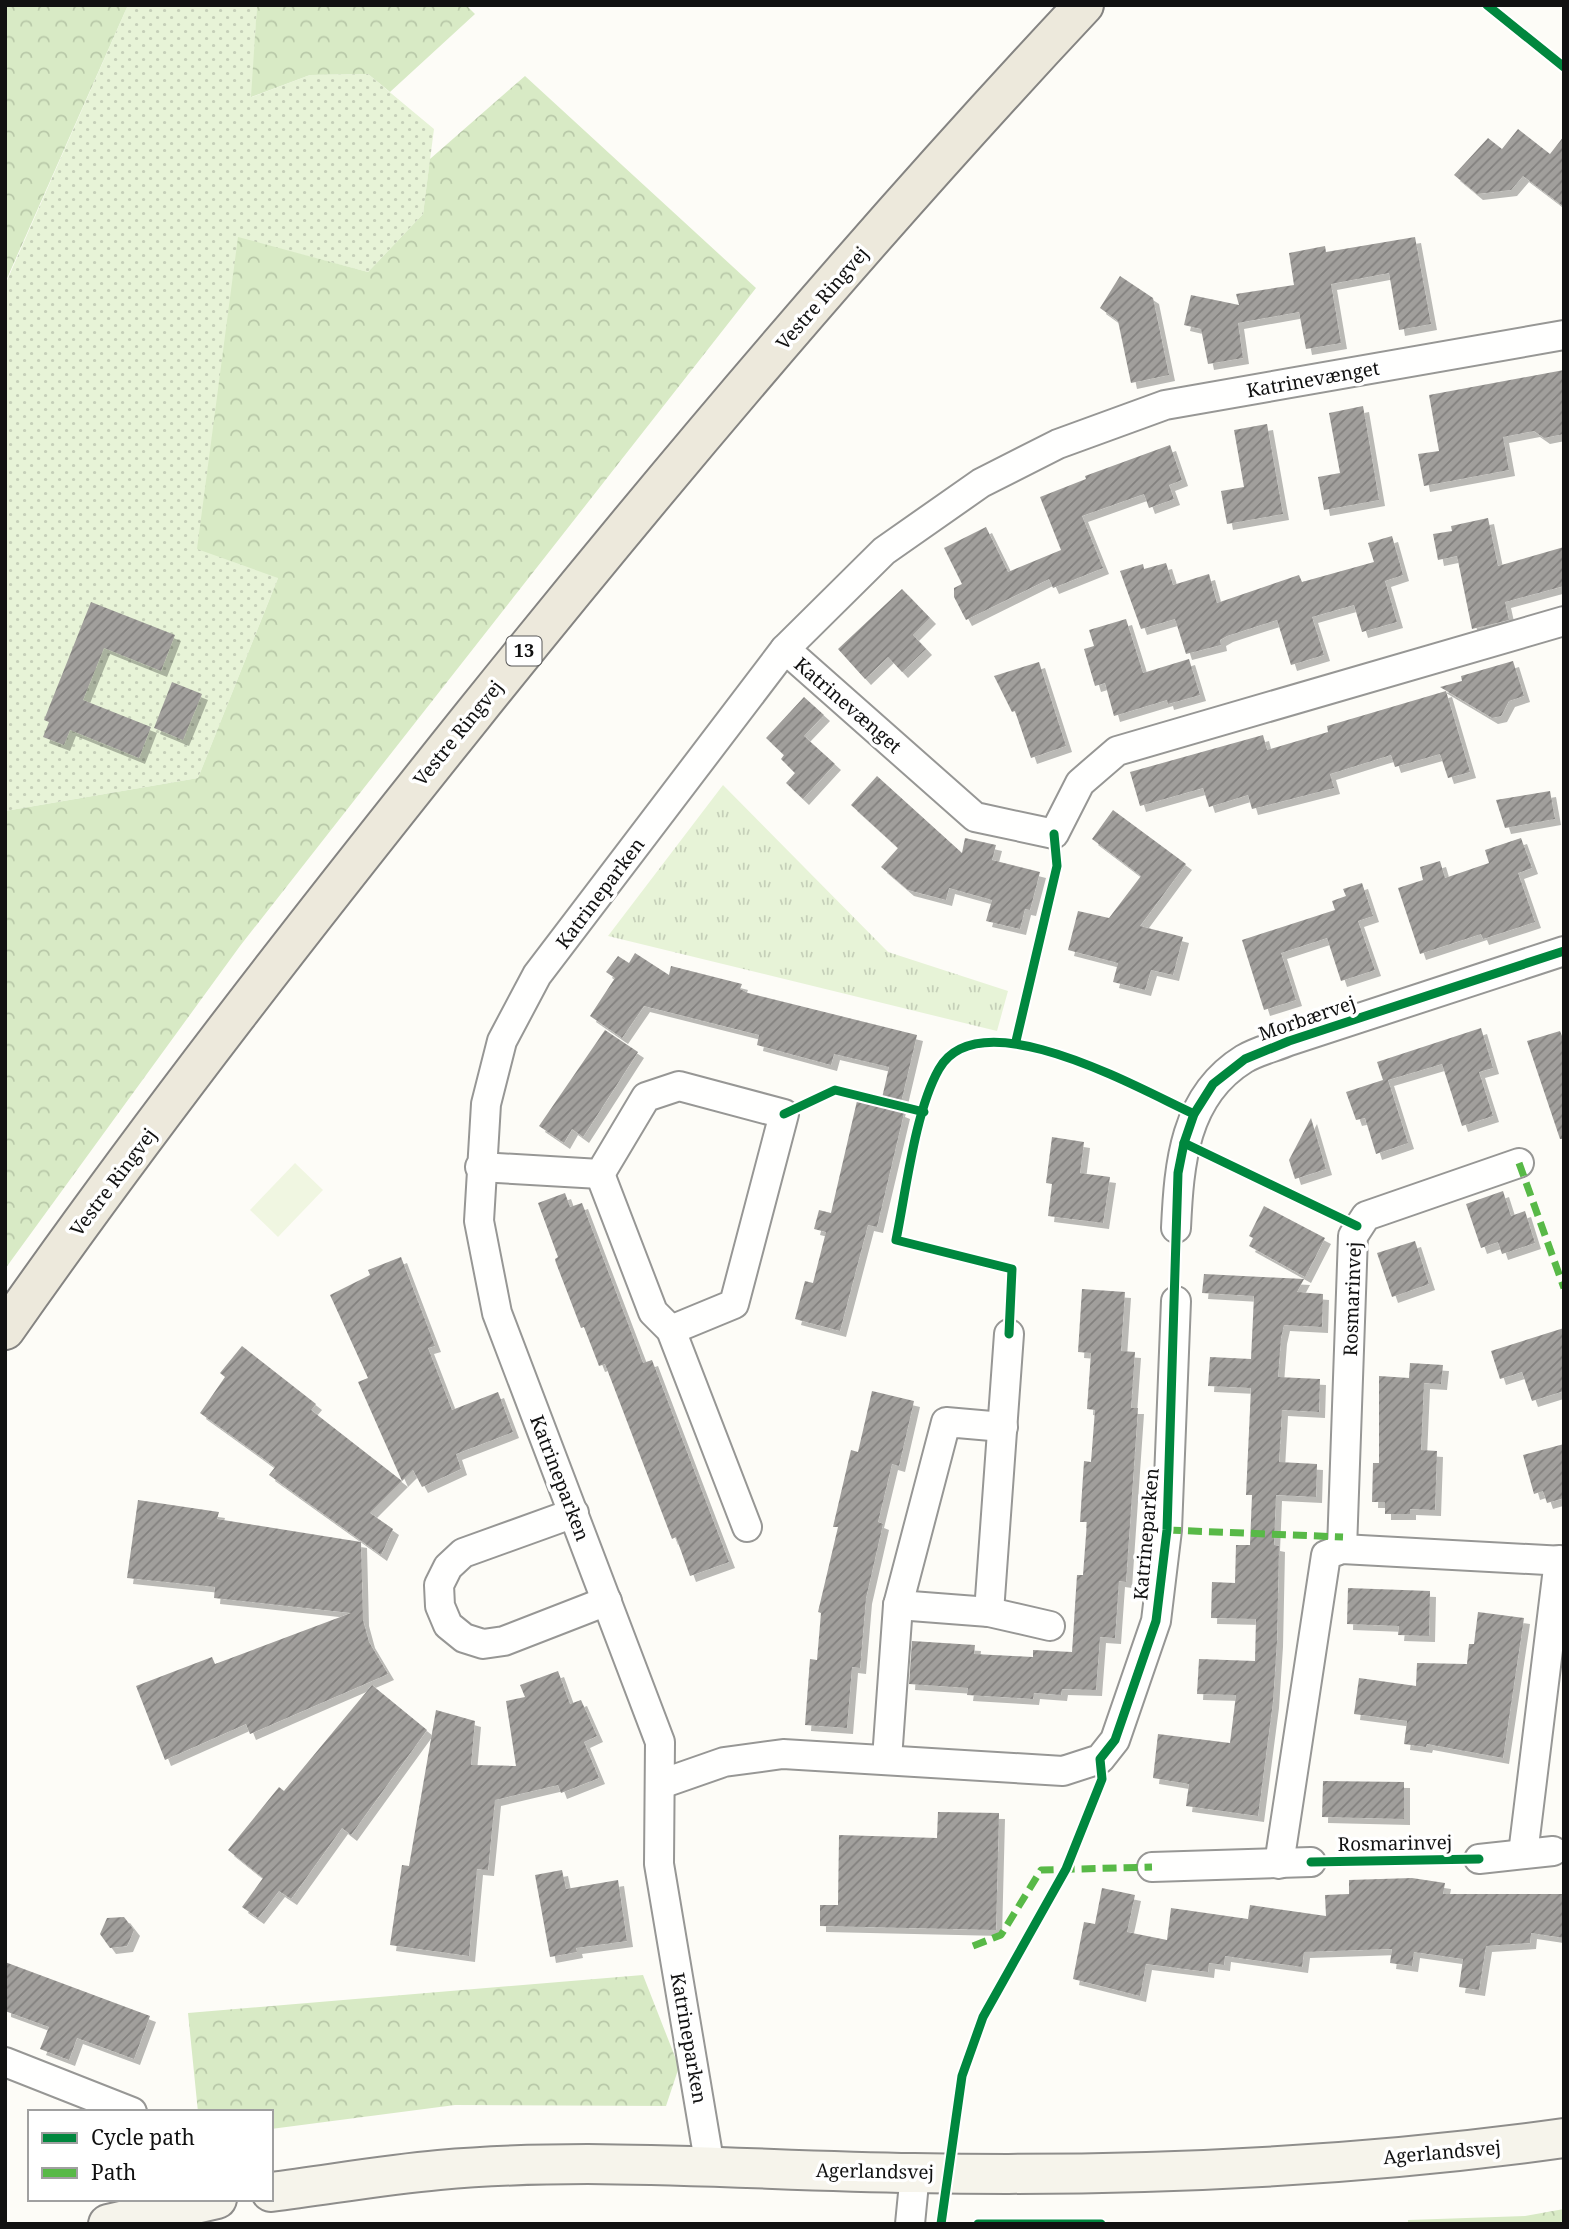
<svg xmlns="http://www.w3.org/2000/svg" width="1569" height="2229" viewBox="0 0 1569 2229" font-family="'Noto Serif',serif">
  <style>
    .grass { fill: url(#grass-dots) }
    .forest { fill: url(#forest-crowns) }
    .park { fill: url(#park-tufts) }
    .pitch { fill: #f0f6e1 }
    .building { fill: url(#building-hatch); filter: url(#shadow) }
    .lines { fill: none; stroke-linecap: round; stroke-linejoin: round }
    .street-casing { stroke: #979795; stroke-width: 32 }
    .secondary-casing { stroke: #8e8d8b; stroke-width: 42 }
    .primary-casing { stroke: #858482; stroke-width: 42 }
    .street { stroke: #fffffe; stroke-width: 28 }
    .secondary { stroke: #f6f4eb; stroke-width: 38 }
    .primary { stroke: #ede9dc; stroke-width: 38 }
    .quiet { stroke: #58b947; stroke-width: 7; stroke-dasharray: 14 7; stroke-linecap: butt }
    .cycleway-casing { stroke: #fff; stroke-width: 13 }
    .cycleway { stroke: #00873e; stroke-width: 9 }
    .labels { text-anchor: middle; stroke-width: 7; stroke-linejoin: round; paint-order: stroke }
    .shield { fill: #fff; stroke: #585858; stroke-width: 2 }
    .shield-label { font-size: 18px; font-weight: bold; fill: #111 }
    .street-label { font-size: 19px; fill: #111; stroke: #fff }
  </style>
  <defs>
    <pattern id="grass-dots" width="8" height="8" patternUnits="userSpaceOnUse" patternTransform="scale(1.75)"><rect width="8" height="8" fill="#e7f3d7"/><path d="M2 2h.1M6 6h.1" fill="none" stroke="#c5cfb8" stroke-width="1.8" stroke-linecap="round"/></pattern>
    <pattern id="forest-crowns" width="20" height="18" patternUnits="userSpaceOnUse" patternTransform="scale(1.75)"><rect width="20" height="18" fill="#d8eac5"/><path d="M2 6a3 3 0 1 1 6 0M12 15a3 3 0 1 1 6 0" fill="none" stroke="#b8c8a8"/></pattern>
    <pattern id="park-tufts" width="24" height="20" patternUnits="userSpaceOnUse" patternTransform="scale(1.75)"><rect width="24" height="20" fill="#e7f3d7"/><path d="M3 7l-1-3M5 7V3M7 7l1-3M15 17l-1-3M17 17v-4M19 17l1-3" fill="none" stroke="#c5cfb8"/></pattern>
    <pattern id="building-hatch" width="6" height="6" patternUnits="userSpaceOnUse" patternTransform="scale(1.75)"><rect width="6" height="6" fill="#a19f9c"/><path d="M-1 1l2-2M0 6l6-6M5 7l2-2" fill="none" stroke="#82807e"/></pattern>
    <filter id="shadow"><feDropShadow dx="6" dy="6" stdDeviation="0" flood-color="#0004"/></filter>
  </defs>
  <rect width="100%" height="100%" fill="#fdfcf7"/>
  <polygon class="grass" points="128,5 257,5 252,97 310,75 368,74 434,129 423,214 368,272 238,238 278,578 198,778 5,811 5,285"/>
  <g class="forest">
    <polygon points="5,5 128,5 5,283"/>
    <polygon points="257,5 466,5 475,14 390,92 368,74 310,75 251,97"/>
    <polygon points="525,76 756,288 240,946 5,1269 5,811 198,778 278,578 197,549 238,237 368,272 423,214 430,159"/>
    <polygon points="643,1975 679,2067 666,2106 455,2105 271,2129 271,2112 198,2112 188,2013"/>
    <polygon points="1564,2209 1564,2224 1408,2224 1408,2220 1525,2216"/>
  </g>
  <polygon class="park" points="723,785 888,952 1008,991 997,1031 608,936"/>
  <polygon class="pitch" points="295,1163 323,1190 278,1237 250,1210"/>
  <g class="building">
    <polygon points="1518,129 1550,154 1564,136 1564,207 1523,176 1511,190 1477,194 1454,175 1488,138 1502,149"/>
    <polygon points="1415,237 1431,324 1399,330 1389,273 1331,284 1341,343 1306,349 1299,312 1238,323 1243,358 1208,364 1201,329 1184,325 1191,295 1239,305 1236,294 1294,285 1289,253 1325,246 1326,252"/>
    <polygon points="1120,276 1153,298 1169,375 1131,383 1118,321 1100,308"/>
    <polygon points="1564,370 1564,434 1544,438 1534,431 1503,437 1509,470 1424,486 1418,454 1439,451 1429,395"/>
    <polygon points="1363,406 1379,500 1324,510 1318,477 1340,473 1329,413"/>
    <polygon points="1267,424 1283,514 1227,524 1221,491 1244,487 1234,430"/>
    <polygon points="1170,445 1182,480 1169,485 1174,499 1149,508 1144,494 1082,516 1103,568 1053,588 1049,579 966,620 954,597 954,588 962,584 944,548 986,527 1008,572 1061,550 1040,497 1086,479 1085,476"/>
    <polygon points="1488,518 1498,566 1564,547 1564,586 1505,602 1509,620 1472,629 1457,556 1438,560 1433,534 1452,531 1451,526"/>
    <polygon points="1392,536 1403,575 1385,581 1397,622 1362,632 1354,605 1312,617 1324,655 1291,665 1277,620 1227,636 1220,640 1221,645 1186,654 1175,619 1141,629 1120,571 1143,564 1144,569 1166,563 1173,585 1209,574 1217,603 1299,575 1302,582 1374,562 1368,543"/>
    <polygon points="902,589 930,618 913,635 926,649 902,672 888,657 865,679 838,649"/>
    <polygon points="91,602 175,635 161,671 104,648 83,700 151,727 139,758 70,730 64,745 43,737 49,722 44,720"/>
    <polygon points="1126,619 1143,673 1189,659 1200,695 1168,704 1167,700 1114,716 1105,683 1095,686 1084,649 1094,646 1089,630"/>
    <polygon points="1513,661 1524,696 1509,701 1501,716 1492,718 1440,687 1462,681 1461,676"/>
    <polygon points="1039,662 1066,746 1031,758 1015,711 1012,712 994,676"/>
    <polygon points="172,682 202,694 183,740 154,728"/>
    <polygon points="1446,691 1470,772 1448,778 1440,754 1395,767 1391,755 1330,774 1334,788 1252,809 1248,795 1209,807 1203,788 1140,806 1130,772 1263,735 1267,750 1328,732 1327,726"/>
    <polygon points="804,697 824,715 804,736 835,764 803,799 786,783 795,773 781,759 784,755 766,738"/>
    <polygon points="877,776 962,853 965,838 996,845 992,860 1040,872 1030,910 1025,909 1020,929 986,921 992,900 949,888 946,900 908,890 881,867 898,848 851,805"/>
    <polygon points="1550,791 1555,819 1505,828 1496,800"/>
    <polygon points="1113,810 1186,864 1140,926 1183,937 1173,975 1151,970 1145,990 1113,982 1118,963 1068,950 1078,911 1109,918 1141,876 1092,839"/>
    <polygon points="1521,838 1532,868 1518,873 1535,922 1483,939 1481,934 1420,954 1398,888 1423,880 1420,867 1440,861 1445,878 1489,863 1485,850"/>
    <polygon points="1362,883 1373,916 1358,921 1375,970 1341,981 1327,938 1281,953 1296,1000 1264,1010 1242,940 1335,910 1332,901 1346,896 1343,889"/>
    <polygon points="635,953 669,975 671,966 742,984 740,989 748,993 917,1035 899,1111 904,1113 877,1227 868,1225 840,1331 795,1319 805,1281 813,1283 826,1232 814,1229 819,1210 831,1213 857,1101 880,1107 889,1067 834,1054 831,1065 757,1045 759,1035 644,1006 622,1038 590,1016 615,978 606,972 618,956 629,963"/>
    <polygon points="1481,1028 1493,1068 1479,1072 1493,1116 1462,1126 1442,1064 1388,1080 1408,1143 1376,1154 1365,1118 1356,1120 1346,1092 1383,1080 1377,1062"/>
    <polygon points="605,1030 638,1052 583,1137 572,1129 564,1143 539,1126"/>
    <polygon points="1560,1031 1564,1041 1564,1139 1560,1139 1527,1041"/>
    <polygon points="1311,1118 1326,1169 1295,1179 1289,1160"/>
    <polygon points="1052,1137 1084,1142 1080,1173 1110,1177 1103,1223 1048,1216 1052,1184 1046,1183"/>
    <polygon points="1503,1191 1511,1216 1525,1211 1535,1243 1502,1254 1498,1242 1481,1248 1466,1204"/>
    <polygon points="565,1193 570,1207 582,1203 643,1363 652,1360 729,1562 690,1576 676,1537 672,1539 605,1364 599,1366 584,1327 581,1328 556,1263 555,1259 558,1257 538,1203"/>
    <polygon points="1264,1206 1325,1238 1305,1277 1249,1246 1253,1238 1249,1236"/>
    <polygon points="1415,1241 1429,1284 1392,1297 1377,1253"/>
    <polygon points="401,1257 435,1346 428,1348 452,1410 498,1392 513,1432 456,1454 461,1469 422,1487 413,1470 402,1481 358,1382 368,1378 330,1295 370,1275 368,1270"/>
    <polygon points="1204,1274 1304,1279 1297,1292 1323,1294 1322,1327 1284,1325 1281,1338 1278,1377 1320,1379 1319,1412 1282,1410 1279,1462 1317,1464 1316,1497 1276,1495 1274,1545 1279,1546 1277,1641 1273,1702 1258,1816 1186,1806 1189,1784 1153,1778 1158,1734 1230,1743 1236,1695 1197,1694 1199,1659 1255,1661 1256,1619 1211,1618 1212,1582 1235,1583 1236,1545 1250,1545 1252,1495 1246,1495 1251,1388 1208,1386 1210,1357 1251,1359 1254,1296 1202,1293"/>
    <polygon points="1082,1289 1125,1292 1121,1351 1135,1352 1131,1408 1138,1408 1126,1582 1119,1581 1115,1638 1100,1637 1096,1690 1062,1689 1061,1695 1034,1693 1033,1699 967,1695 968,1688 909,1684 912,1641 975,1645 974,1654 1033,1657 1033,1650 1072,1652 1077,1575 1083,1575 1087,1522 1080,1522 1084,1461 1091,1462 1095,1410 1087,1409 1091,1353 1078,1352"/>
    <polygon points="1564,1328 1564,1391 1532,1401 1522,1372 1500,1379 1491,1351"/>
    <polygon points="242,1346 316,1404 311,1410 402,1481 370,1513 393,1529 381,1555 269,1475 275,1467 200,1413 225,1377 220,1373"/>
    <polygon points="1410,1363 1443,1365 1441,1384 1424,1383 1421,1450 1437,1451 1435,1510 1410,1509 1410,1514 1385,1514 1385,1502 1372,1502 1373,1463 1379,1463 1379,1376 1409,1378"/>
    <polygon points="872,1391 914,1401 899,1466 892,1464 878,1522 883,1524 866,1598 860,1668 852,1667 847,1728 805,1725 810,1659 817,1660 821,1613 818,1612 838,1527 833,1527 851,1450 858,1452"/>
    <polygon points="1564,1444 1564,1498 1547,1503 1543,1491 1534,1494 1523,1455"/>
    <polygon points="138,1500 219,1512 217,1519 361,1542 363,1620 369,1642 388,1674 250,1734 246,1724 165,1760 136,1686 212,1657 215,1664 351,1613 214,1598 215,1587 127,1578"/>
    <polygon points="1348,1588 1430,1591 1429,1636 1398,1635 1399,1626 1347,1624"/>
    <polygon points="1478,1612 1524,1618 1503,1758 1427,1744 1426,1747 1404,1744 1407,1721 1354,1714 1359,1678 1416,1686 1417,1663 1467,1664 1469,1644 1474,1644"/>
    <polygon points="558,1671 570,1704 581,1700 597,1736 584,1742 599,1778 561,1793 558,1785 495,1800 488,1870 477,1869 469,1956 390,1945 402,1865 409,1866 436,1710 475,1721 471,1765 516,1766 506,1701 525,1697 520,1685"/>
    <polygon points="372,1685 427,1730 351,1835 342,1828 291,1899 279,1891 258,1918 242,1907 263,1878 228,1850 279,1787 284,1791"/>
    <polygon points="1323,1781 1404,1782 1404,1819 1322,1817"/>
    <polygon points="938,1812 999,1813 996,1930 820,1926 820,1905 838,1905 839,1835 937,1838"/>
    <polygon points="562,1870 566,1889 618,1880 627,1941 576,1948 577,1952 550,1957 535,1875"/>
    <polygon points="1412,1878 1445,1883 1443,1894 1564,1894 1564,1938 1531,1933 1530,1943 1486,1946 1479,1990 1459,1987 1463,1959 1414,1952 1412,1966 1390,1963 1392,1949 1304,1952 1302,1967 1225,1956 1224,1965 1209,1963 1208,1972 1146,1964 1140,1996 1073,1979 1084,1922 1095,1924 1102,1888 1135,1895 1127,1932 1167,1940 1171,1908 1248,1919 1250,1905 1326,1916 1325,1895 1349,1894 1349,1880"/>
    <polygon points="124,1917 134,1930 127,1946 110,1948 100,1934 107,1918"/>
    <polygon points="5,1962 150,2016 134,2059 77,2038 69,2060 40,2049 49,2027 5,2011"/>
  </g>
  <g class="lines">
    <defs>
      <g id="street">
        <polyline points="785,649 975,817 1054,834 1080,783 1117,751 1564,621"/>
        <polyline points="480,1167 600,1174 646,1097 679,1086 784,1114 734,1304 671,1330"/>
        <polyline points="600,1174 653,1312 671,1330 747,1527"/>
        <path d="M1176,1228C1179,1164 1184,1096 1244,1059C1257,1051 1275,1047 1289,1041L1564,951"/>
        <polyline points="574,1513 463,1553 448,1567 439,1585 440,1606 448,1625 464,1638 483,1644 504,1641 607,1601"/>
        <polyline points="1342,1549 1353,1236 1366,1216 1519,1163"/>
        <polyline points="898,1605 989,1612 1050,1626"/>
        <polyline points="989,1612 1009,1334"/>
        <polyline points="887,1759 898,1605 946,1422 1003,1427"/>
        <polyline points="661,1784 724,1762 783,1754 1063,1771 1100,1759 1115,1740 1156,1621 1167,1530 1176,1301"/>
        <polyline points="1523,1854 1559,1560"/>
        <polyline points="1479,1859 1553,1851"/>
        <polyline points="1279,1864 1326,1555 1342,1549 1564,1561"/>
        <polyline points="1152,1867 1311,1862"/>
        <polyline points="5,2062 132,2112"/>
        <polyline points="710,2167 659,1864 660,1742 497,1313 479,1221 486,1104 502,1041 537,975 785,649 884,551 981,483 1058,444 1165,405 1564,335"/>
        <polyline points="910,2224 915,2173"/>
      </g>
      <g id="secondary">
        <path d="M271,2192C327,2185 383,2175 439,2170C597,2156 756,2171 914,2173C1131,2177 1349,2168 1564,2138"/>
        <polyline points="108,2224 217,2199"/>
      </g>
      <path id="primary" d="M5,1330C153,1119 312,916 473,715C668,472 870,233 1084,5"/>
    </defs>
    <use href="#street" class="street-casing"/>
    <use href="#secondary" class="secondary-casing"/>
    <use href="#primary" class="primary-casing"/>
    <use href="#street" class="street"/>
    <use href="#secondary" class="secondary"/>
    <use href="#primary" class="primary"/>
    <g class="quiet">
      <polyline points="1519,1163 1564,1288"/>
      <polyline points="1167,1530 1343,1537"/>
      <polyline points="973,1946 1001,1935 1041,1870 1152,1867"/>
    </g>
    <defs>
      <g id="cycleway">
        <polyline points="1487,5 1564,67"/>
        <polyline points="1016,1041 1057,866 1054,834"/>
        <polyline points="784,1114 835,1090 924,1112"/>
        <polyline points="1184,1143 1357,1226"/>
        <path d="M1009,1334L1012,1269L896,1240C906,1191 915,1111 939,1069C980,997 1143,1091 1194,1114"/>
        <polyline points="1311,1862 1479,1859"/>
        <polyline points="941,2224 962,2076 983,2017 1066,1869 1102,1779 1100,1759 1115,1740 1156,1621 1167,1530 1178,1173 1184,1143 1194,1114 1213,1084 1245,1059 1289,1041 1564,951"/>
        <polyline points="978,2224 1101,2224"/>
      </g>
    </defs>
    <use href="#cycleway" class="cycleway-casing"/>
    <use href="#cycleway" class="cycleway"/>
  </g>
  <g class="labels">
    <rect class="shield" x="506.5" y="636.5" width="35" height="29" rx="5"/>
    <g class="shield-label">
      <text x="524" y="657">13</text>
    </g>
    <g class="street-label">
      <text transform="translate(822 298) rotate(-49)" y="7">Vestre Ringvej</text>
      <text transform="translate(1313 379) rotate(-10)" y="7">Katrinevænget</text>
      <text transform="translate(848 705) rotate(41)" y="7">Katrinevænget</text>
      <text transform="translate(458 733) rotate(-51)" y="7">Vestre Ringvej</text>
      <text transform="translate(600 893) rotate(-53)" y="7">Katrineparken</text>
      <text transform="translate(1307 1018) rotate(-19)" y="7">Morbærvej</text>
      <text transform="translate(113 1182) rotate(-53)" y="7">Vestre Ringvej</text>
      <text transform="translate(1352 1299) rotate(-88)" y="7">Rosmarinvej</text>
      <text transform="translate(560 1478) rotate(69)" y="7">Katrineparken</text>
      <text transform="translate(1146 1534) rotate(-85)" y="7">Katrineparken</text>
      <text transform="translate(1395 1843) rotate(-1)" y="7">Rosmarinvej</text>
      <text transform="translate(689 2038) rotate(80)" y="7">Katrineparken</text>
      <text transform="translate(1442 2152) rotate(-5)" y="7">Agerlandsvej</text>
      <text transform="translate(875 2171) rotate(1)" y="7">Agerlandsvej</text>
    </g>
  </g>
  <rect width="1569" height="2229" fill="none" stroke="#111111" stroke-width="14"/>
  <rect x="28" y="2110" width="245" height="91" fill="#ffffff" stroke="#a0a0a0" stroke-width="2"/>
  <rect x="42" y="2133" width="35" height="10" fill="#00873e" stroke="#a0a0a0" stroke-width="2"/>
  <text x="91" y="2145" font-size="21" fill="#111111">Cycle path</text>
  <rect x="42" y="2168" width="35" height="10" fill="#58b947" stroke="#a0a0a0" stroke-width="2"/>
  <text x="91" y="2180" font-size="21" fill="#111111">Path</text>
</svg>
